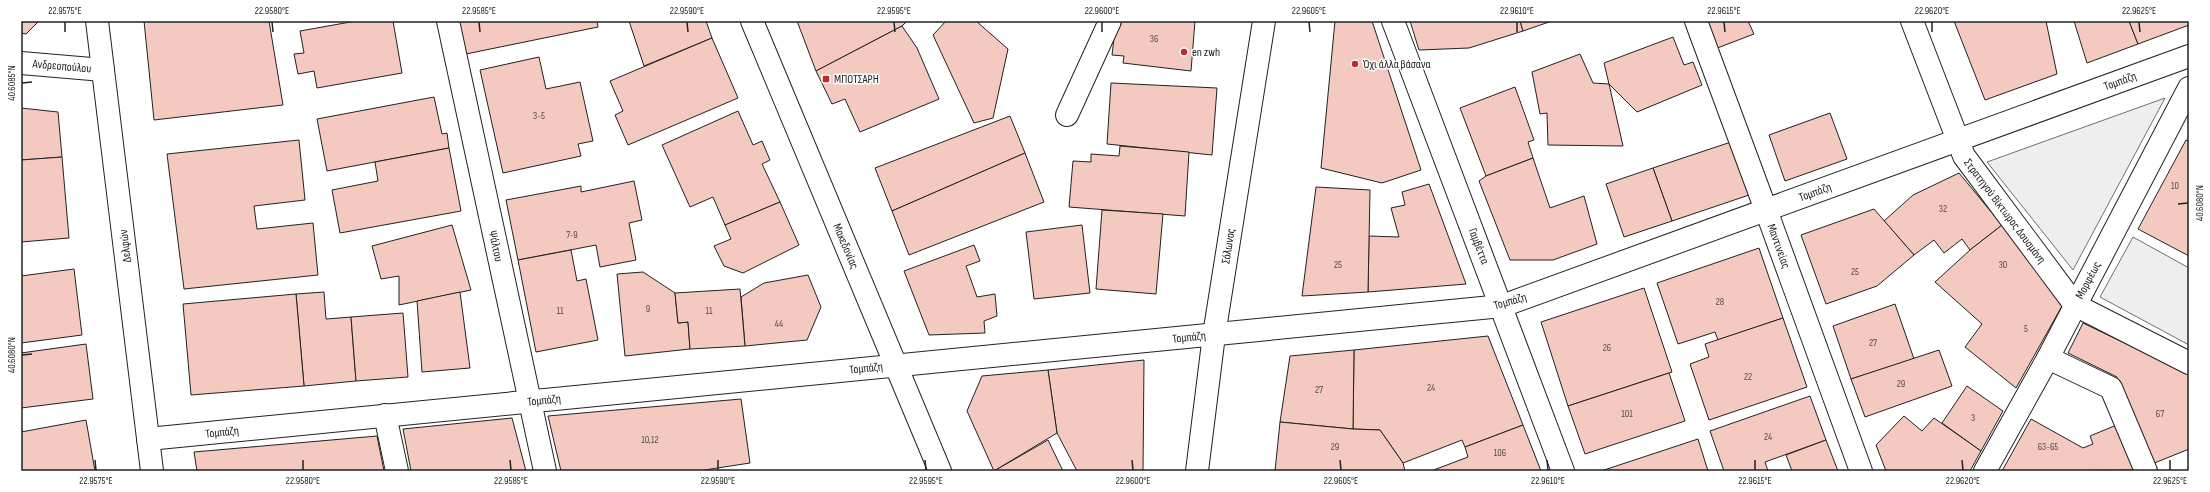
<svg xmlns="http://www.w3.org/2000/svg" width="2210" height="492" viewBox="0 0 2210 492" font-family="'Sofia Sans Condensed',sans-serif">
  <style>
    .green { fill: #eee; stroke: #6f6f6f }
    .building { fill: #f3c9c0; stroke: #222 }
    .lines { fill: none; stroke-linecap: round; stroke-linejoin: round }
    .pedestrian-casing { stroke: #222; stroke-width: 24 }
    .minor-casing { stroke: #222; stroke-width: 24 }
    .tertiary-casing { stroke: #222; stroke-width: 24 }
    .secondary-casing { stroke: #222; stroke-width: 24 }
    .pedestrian { stroke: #fff; stroke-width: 22 }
    .minor { stroke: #fff; stroke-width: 22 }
    .tertiary { stroke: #fff; stroke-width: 22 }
    .secondary { stroke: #fff; stroke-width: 22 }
    .ticks { fill: none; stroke: #222; stroke-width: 1.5 }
    .poi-dot { fill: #c62828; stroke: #fff; stroke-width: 1.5 }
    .labels { text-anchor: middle; stroke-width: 3; stroke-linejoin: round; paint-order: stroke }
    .number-label { font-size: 10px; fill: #564c4a }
    .poi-label { font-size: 12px; fill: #222; stroke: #fff; text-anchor: start }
    .street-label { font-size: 12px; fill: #222; stroke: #fff }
    .neatline { fill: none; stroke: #222; stroke-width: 1.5 }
    .ticks-label { font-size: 10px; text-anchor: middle; fill: #222 }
  </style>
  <rect width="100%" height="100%" fill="#fff"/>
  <g class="green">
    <polygon points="2165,98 2073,270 1987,162"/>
    <polygon points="2133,237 2189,268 2189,345 2100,297"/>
  </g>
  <g class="building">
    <polygon points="21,21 39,21 26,34 21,33"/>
    <polygon points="144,21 269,21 283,105 154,120"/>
    <polygon points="356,21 393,21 402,73 317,88 314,71 298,74 294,54 304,53 300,31"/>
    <polygon points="456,21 597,21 598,27 461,55"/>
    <polygon points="629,21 706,21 712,38 644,66"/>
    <polygon points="797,21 907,21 902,26 816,71"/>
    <polygon points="946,21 976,21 1008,49 993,118 974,123 933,35"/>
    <polygon points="1116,21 1195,21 1191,71 1123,63 1124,56 1112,55"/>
    <polygon points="1335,21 1372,21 1421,170 1382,183 1321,168"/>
    <polygon points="1410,21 1520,21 1523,31 1469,48 1419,50"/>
    <polygon points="1520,21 1552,21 1523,31"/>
    <polygon points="1701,21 1748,21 1754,34 1712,50"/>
    <polygon points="1954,21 2046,21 2057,74 1985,100"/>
    <polygon points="2074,21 2129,21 2138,44 2087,63"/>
    <polygon points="2129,21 2189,21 2189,25 2138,44"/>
    <polygon points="902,26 917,48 939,99 860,132 845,99 832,104 816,71"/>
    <polygon points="1673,37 1684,65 1693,62 1702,85 1637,112 1609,84 1604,63"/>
    <polygon points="712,38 738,98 628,145 615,115 623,111 610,81"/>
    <polygon points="1580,54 1593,83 1609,84 1623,146 1548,145 1547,113 1540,114 1532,72"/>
    <polygon points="539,57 546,89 580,82 593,141 578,144 581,156 503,173 480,70"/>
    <polygon points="1111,83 1217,88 1212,155 1107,144"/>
    <polygon points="1515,87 1534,140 1528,142 1533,158 1486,176 1460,108"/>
    <polygon points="434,97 442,134 447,133 449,148 327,171 317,119"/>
    <polygon points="21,108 58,112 62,157 21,160"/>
    <polygon points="738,111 753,145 762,141 770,160 762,164 780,202 725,225 713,197 690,207 662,145"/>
    <polygon points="1830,113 1847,159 1785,181 1769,135"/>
    <polygon points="1010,116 1025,153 892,211 875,168"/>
    <polygon points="299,140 305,200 254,206 257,229 313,223 318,275 184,289 167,154"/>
    <polygon points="1737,140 1755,193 1672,221 1653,168"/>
    <polygon points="2186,140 2189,141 2189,256 2138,229"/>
    <polygon points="1120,146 1189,152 1185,216 1069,207 1073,161 1091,162 1091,154 1119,156"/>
    <polygon points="449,148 461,211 340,233 332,190 378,181 375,162"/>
    <polygon points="1025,153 1044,202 909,255 892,211"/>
    <polygon points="62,157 69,238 21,242 21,160"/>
    <polygon points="1533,158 1550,208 1584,196 1597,244 1553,260 1510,260 1479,181 1486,176"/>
    <polygon points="1653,168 1672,221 1624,237 1606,184"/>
    <polygon points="1959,173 2002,225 1970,250 1962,239 1944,253 1934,240 1914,255 1884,221 1913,195"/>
    <polygon points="634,181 642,220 629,223 636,260 600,267 596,245 518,260 506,200 581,186 581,192"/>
    <polygon points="1429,184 1466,284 1368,292 1369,236 1399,237 1391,208 1405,205 1402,192"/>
    <polygon points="1316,187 1370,190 1368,292 1302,296"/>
    <polygon points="780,202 799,245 743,273 724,266 714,246 731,239 725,225"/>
    <polygon points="1874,209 1914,255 1877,286 1826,304 1801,235"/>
    <polygon points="1102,210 1163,214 1156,294 1096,289"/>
    <polygon points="452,225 471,290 399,305 399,276 381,279 372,246"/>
    <polygon points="1082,225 1090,293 1034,299 1026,232"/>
    <polygon points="2002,225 2062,306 2016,388 1965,347 1982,324 1935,282 1970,250"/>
    <polygon points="974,245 980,261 966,266 977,297 995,294 997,316 984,321 985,333 929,335 904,271"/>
    <polygon points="1759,248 1783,318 1718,340 1715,332 1678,344 1657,283"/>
    <polygon points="571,250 577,281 586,279 598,340 536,352 518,260"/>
    <polygon points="74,269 82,335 21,343 21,276"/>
    <polygon points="643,272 675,293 678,323 688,322 690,349 625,356 617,274"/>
    <polygon points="808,275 821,307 807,340 745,346 741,297 764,283"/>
    <polygon points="1644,288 1672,372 1568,406 1541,322"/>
    <polygon points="740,289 745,346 690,349 688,322 678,323 675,293"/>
    <polygon points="324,292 326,319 351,317 356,381 304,386 296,294"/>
    <polygon points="460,292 470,368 422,372 417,301"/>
    <polygon points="296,294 304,386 191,395 183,304"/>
    <polygon points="1895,304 1914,359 1851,379 1833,326"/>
    <polygon points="403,313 408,377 356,381 351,317"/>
    <polygon points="1783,318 1807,387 1709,420 1690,364 1709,357 1705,344"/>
    <polygon points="2083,323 2189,374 2189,449 2152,464 2117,377 2068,353"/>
    <polygon points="1488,336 1523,425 1465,447 1462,440 1403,463 1380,430 1353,429 1354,350"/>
    <polygon points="86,344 93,399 21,408 21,353"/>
    <polygon points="1354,350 1353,429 1280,422 1290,356"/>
    <polygon points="1939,350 1952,386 1865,417 1851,379"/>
    <polygon points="1144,360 1143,471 1077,471 1057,433 1048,370"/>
    <polygon points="1048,370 1057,433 994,471 967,411 982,376"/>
    <polygon points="1669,373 1685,421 1585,454 1568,406"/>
    <polygon points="1967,386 2003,411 1981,451 1942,423"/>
    <polygon points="1810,396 1826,440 1765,462 1768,471 1724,471 1710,431"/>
    <polygon points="741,399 750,463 698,471 561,471 548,416"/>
    <polygon points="1904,416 1922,431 1934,418 1981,451 1970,471 1886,471 1876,445"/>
    <polygon points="512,418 526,471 411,471 403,429"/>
    <polygon points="2031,419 2083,448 2093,444 2090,436 2119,424 2137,470 2002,471"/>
    <polygon points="86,420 95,471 21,471 21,432"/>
    <polygon points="1280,422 1353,429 1380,430 1403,463 1405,471 1275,471"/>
    <polygon points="1523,425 1541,471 1431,471 1468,457 1465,447"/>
    <polygon points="377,436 384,471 197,471 194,452"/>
    <polygon points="1698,439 1708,471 1601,471"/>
    <polygon points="1048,440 1063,471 994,471"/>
    <polygon points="1826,440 1838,471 1792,471 1786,455"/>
  </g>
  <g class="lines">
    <defs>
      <g id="pedestrian">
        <polyline points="1696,21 1766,210"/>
        <polyline points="1067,115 1110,21"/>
        <polyline points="2075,305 2189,363"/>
        <polyline points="2048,358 2111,388 2146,471"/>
      </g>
      <g id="minor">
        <polyline points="448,21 545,471"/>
        <polyline points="1393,21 1563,471"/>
        <polyline points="1912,21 1964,156 2075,305"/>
        <polyline points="21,63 103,70"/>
        <polyline points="1766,210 1861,471"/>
        <polyline points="385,415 397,471"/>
        <polyline points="148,439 1502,306 2189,56"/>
        <polyline points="1985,471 2048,358 2189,88"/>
      </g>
      <g id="tertiary">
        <polyline points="752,21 940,471"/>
        <polyline points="1197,471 1214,335 1264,21"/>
      </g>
      <polyline id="secondary" points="97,21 152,471"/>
    </defs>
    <use href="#pedestrian" class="pedestrian-casing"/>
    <use href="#minor" class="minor-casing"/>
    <use href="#tertiary" class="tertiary-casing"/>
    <use href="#secondary" class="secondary-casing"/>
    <use href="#pedestrian" class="pedestrian"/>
    <use href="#minor" class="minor"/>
    <use href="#tertiary" class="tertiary"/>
    <use href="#secondary" class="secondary"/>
  </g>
  <path class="ticks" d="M65,22V32M272,22L273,32M479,22L480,32M687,22L688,32M894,22L895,32M1102,22V32M1309,22L1310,32M1517,22V32M1724,22L1725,32M1932,22V32M2139,22L2140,32M22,83L32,82M2178,204L2188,203M22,355L32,354M95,460L96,470M303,460V470M510,460L511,470M718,460V470M925,460L926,470M1132,460L1133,470M1340,460L1341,470M1547,460L1548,470M1755,460V470M1962,460L1963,470M2170,460V470"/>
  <g class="poi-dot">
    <circle cx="1184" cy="52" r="4"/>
    <circle cx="1355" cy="64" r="4"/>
    <rect x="822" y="75" width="8" height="8" rx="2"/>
  </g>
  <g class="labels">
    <g class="number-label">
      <text x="1154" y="42">36</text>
      <text x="539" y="119">3-5</text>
      <text x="2175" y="189">10</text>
      <text x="1943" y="212">32</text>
      <text x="572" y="238">7-9</text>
      <text x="1338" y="268">25</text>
      <text x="2003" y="268">30</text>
      <text x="1855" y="275">25</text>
      <text x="1720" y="305">28</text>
      <text x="648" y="312">9</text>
      <text x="560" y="314">11</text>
      <text x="709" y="314">11</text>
      <text x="779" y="327">44</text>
      <text x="2026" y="332">5</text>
      <text x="1873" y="346">27</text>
      <text x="1607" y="351">26</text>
      <text x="1748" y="380">22</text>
      <text x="1901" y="387">29</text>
      <text x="1431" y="391">24</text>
      <text x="1319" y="393">27</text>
      <text x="1627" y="417">101</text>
      <text x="2160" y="417">67</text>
      <text x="1973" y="421">3</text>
      <text x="1768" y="440">24</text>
      <text x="650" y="443">10,12</text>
      <text x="1335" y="450">29</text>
      <text x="2048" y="450">63-65</text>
      <text x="1500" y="456">106</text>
    </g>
    <g class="poi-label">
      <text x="1192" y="56">en zwh</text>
      <text x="1363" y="68">Όχι άλλα βάσανα</text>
      <text x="834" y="83">ΜΠΟΤΣΑΡΗ</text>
    </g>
    <g class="street-label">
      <text transform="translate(62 66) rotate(5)" y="4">Ανδρεοπούλου</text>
      <text transform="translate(2120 81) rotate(-20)" y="4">Τομπάζη</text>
      <text transform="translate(1815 192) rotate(-20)" y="4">Τομπάζη</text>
      <text transform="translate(2005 211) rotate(53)" y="4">Στρατηγού Βίκτωρος Δουσμάνη</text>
      <text transform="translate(125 246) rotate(-97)" y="4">Δελφών</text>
      <text transform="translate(496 246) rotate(78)" y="4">Ψάλτου</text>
      <text transform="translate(846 246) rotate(67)" y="4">Μακεδονίας</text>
      <text transform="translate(1228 246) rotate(-81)" y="4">Σόλωνος</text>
      <text transform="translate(1479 246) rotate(69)" y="4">Γαμβέττα</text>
      <text transform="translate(1779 246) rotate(70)" y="4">Μαντινείας</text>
      <text transform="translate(2088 280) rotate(-62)" y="4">Μορφέως</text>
      <text transform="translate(1510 301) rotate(-16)" y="4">Τομπάζη</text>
      <text transform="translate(1189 337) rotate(-6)" y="4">Τομπάζη</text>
      <text transform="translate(866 368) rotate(-6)" y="4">Τομπάζη</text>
      <text transform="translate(544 400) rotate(-6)" y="4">Τομπάζη</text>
      <text transform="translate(222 432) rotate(-6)" y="4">Τομπάζη</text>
    </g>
  </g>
  <rect width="2210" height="492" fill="none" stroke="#ffffff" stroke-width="44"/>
  <rect x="22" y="22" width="2166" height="448" class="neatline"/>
  <g class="ticks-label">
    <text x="65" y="14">22.9575°E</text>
    <text x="272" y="14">22.9580°E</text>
    <text x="479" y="14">22.9585°E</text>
    <text x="687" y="14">22.9590°E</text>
    <text x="894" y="14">22.9595°E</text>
    <text x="1102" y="14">22.9600°E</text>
    <text x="1309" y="14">22.9605°E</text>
    <text x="1517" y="14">22.9610°E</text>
    <text x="1724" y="14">22.9615°E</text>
    <text x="1932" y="14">22.9620°E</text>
    <text x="2139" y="14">22.9625°E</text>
    <text transform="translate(11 83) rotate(-90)" y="4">40.6085°N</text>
    <text transform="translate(2199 203) rotate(-90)" y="4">40.6080°N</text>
    <text transform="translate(11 355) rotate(-90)" y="4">40.6080°N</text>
    <text x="96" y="484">22.9575°E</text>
    <text x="303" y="484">22.9580°E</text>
    <text x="511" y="484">22.9585°E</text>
    <text x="718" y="484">22.9590°E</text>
    <text x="926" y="484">22.9595°E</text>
    <text x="1133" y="484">22.9600°E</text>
    <text x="1341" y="484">22.9605°E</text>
    <text x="1548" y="484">22.9610°E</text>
    <text x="1755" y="484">22.9615°E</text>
    <text x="1963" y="484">22.9620°E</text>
    <text x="2170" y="484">22.9625°E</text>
  </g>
</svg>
